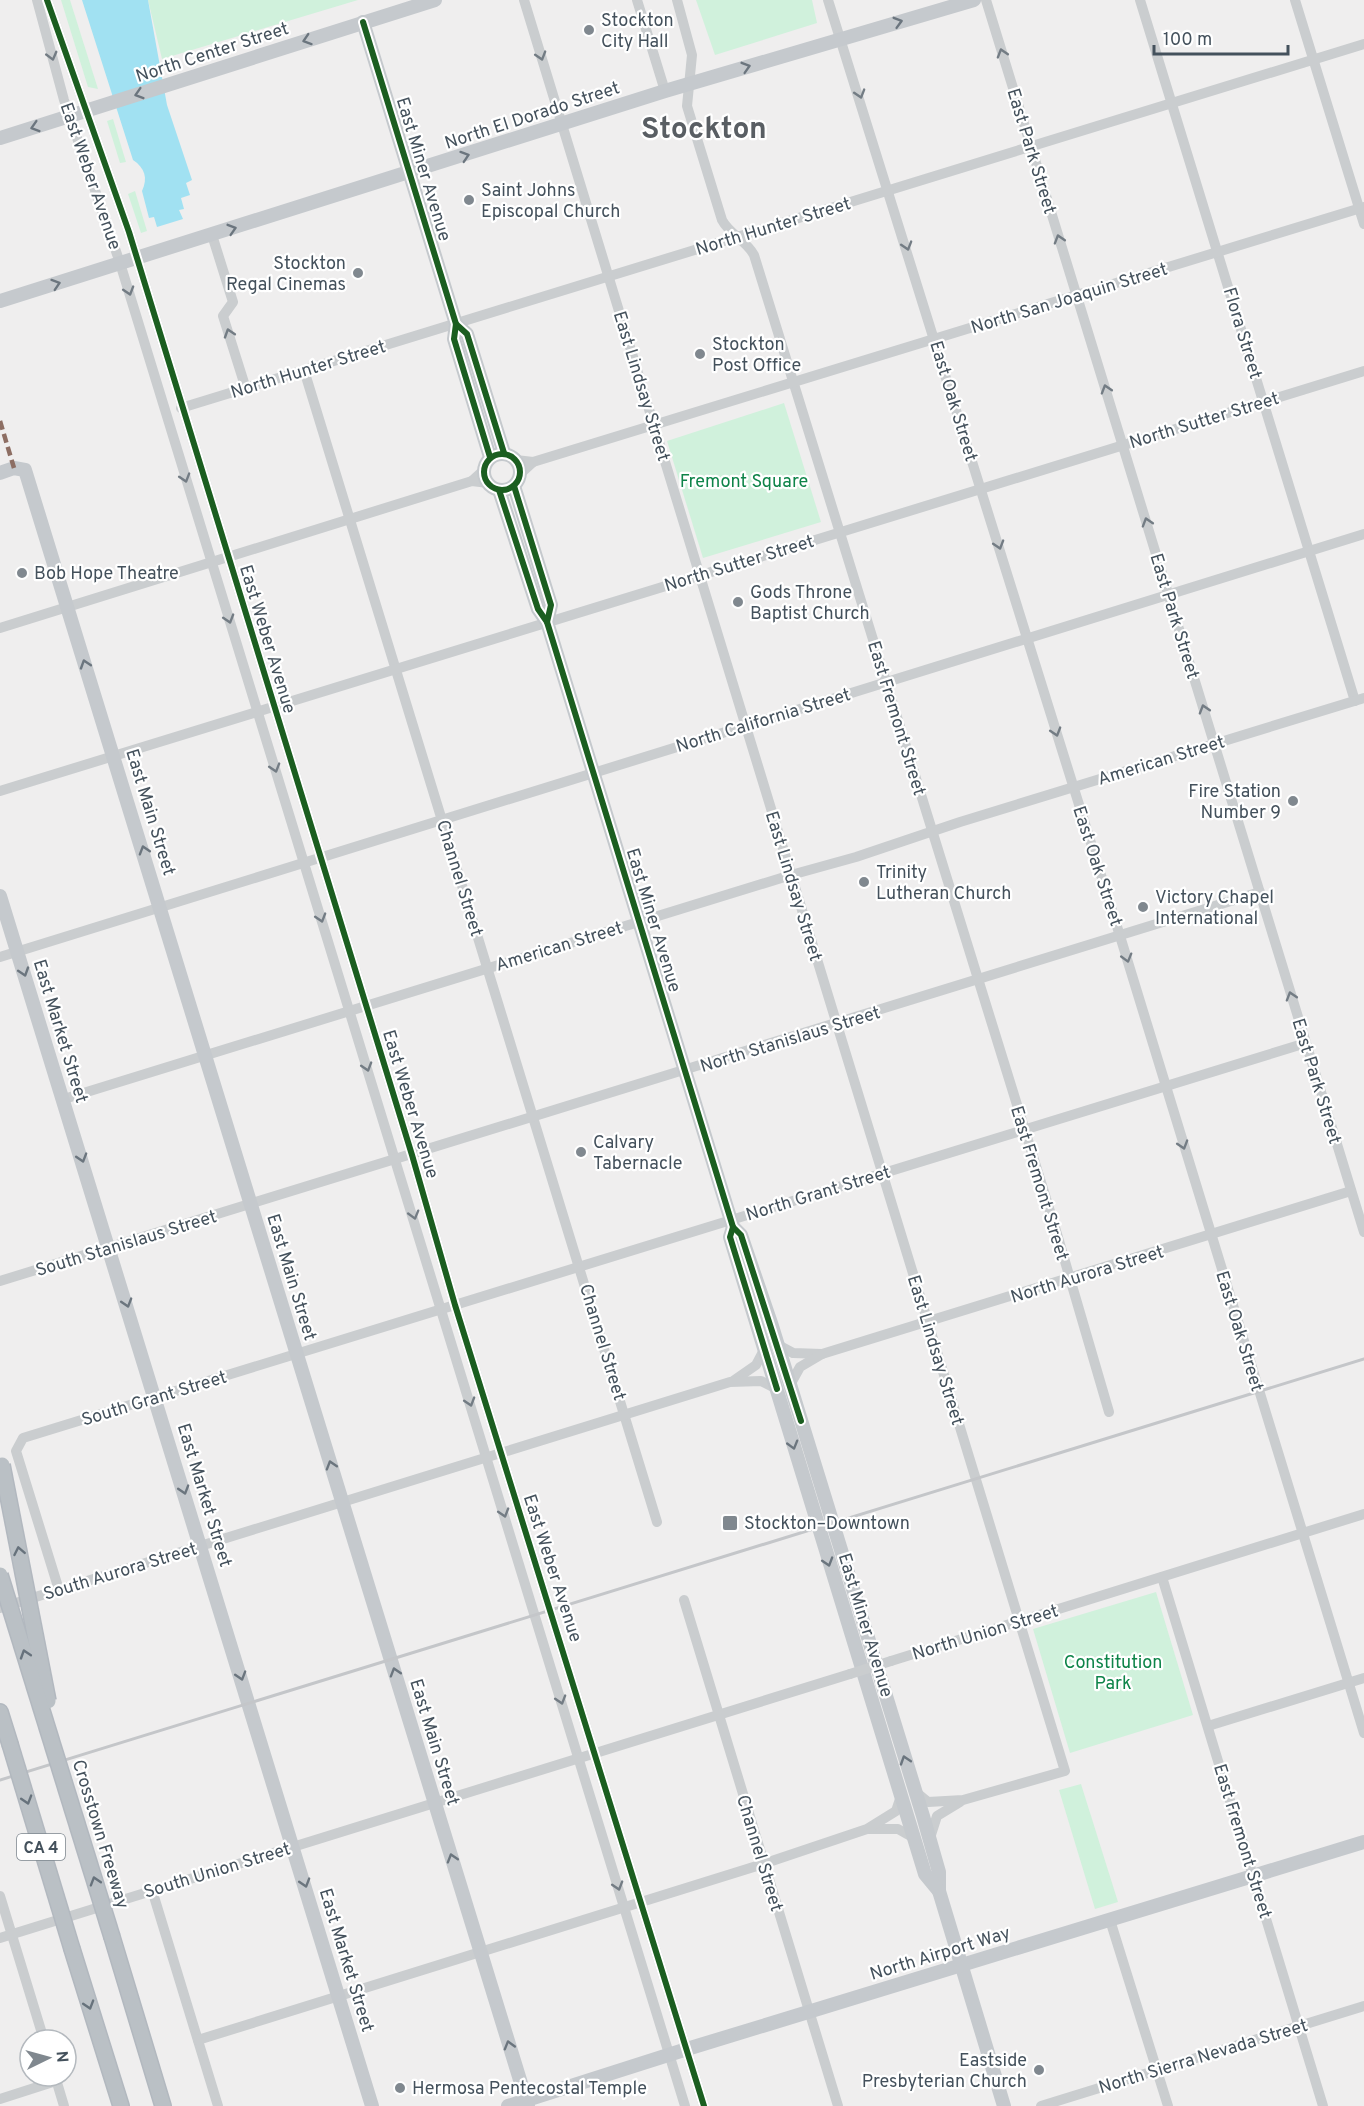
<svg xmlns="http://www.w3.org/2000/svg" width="1364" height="2106" viewBox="0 0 1364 2106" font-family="Overpass,sans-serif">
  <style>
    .green { fill: #d0f1dc }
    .water { fill: #a1e1f2 }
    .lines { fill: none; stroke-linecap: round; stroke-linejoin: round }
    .highway-casing { stroke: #b2b8bf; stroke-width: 18 }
    .minor { stroke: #cacdcf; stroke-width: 10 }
    .major { stroke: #c5c9cd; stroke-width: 14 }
    .highway { stroke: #bac0c5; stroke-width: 15 }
    .rail { stroke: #c4c6c9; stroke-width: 3 }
    .highway-bridge-casing { stroke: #b2b8bf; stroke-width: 18; stroke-linecap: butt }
    .minor-bridge { stroke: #cacdcf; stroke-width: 10 }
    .highway-bridge { stroke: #bac0c5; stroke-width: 15 }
    .quiet { stroke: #8d6e63; stroke-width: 4.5; stroke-dasharray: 9 4.5; stroke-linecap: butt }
    .cycleway-casing { stroke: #fff; stroke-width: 10 }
    .cycleway { stroke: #1b5e20; stroke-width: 6 }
    .oneway { stroke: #6b757e }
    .oneway2 { stroke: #737c84 }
    .oneway3 { stroke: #67727c }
    .poi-dot { fill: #80888f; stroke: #fff; stroke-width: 2 }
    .labels { text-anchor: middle; stroke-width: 4.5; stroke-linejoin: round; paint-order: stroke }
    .shield { fill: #fff; stroke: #7c858d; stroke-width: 1.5 }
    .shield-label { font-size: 16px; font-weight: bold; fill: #44515c }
    .poi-label { font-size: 18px; fill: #44515c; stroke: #fff; text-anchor: start }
    .street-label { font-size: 18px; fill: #44515c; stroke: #fff }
    .park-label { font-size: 18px; fill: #0e8449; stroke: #fff }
    .town-label { font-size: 30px; font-weight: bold; fill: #595e63; stroke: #fff }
  </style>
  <rect width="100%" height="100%" fill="#efeeee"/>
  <g class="green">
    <polygon points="61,0 70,0 98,89 88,87"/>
    <polygon points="148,0 358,0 162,59"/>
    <polygon points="696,0 812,0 817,23 715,55"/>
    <polygon points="113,119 126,162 120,163 107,121"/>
    <polygon points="135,191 147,231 141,233 128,194"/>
    <polygon points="784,403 821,522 703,558 667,441"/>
    <polygon points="1156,1592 1193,1715 1070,1753 1033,1629"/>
    <polygon points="1081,1784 1118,1902 1095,1909 1059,1790"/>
  </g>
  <path class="water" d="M82,0H148L167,105L192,180L186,183L190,195L181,198L184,209L179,210L183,219L157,227L154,217L149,218L142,191C148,178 145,168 133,160Z"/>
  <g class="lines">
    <defs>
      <g id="highway">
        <polyline points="0,1712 10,1744"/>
        <polyline points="112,1937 163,2106"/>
        <polyline points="72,1949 121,2106"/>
      </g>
    </defs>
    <use href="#highway" class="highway-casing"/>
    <g class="minor">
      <polyline points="37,0 64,100 120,263 685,2106"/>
      <polyline points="47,0 129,232 412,1155 455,1305 704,2106"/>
      <polyline points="524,0 1065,1771 963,1800 928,1802 916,1792"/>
      <polyline points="637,0 665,91"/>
      <path d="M677,0L692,55L687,106L722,220C730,235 746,240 754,255L1057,1234L1109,1412"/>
      <polyline points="828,0 1120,936 1364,1733"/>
      <polyline points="986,0 1364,1232"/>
      <polyline points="1140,0 1355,701"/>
      <polyline points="1295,0 1364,224"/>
      <polyline points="212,235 233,302 223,316 246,389"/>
      <polyline points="304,370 657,1522"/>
      <polyline points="181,408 1364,44"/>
      <polyline points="516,460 533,462 1364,207"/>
      <polyline points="520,474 533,462"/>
      <polyline points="472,481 484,470"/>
      <polyline points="0,628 472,481 488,483"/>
      <polyline points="0,791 1364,371"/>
      <polyline points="0,957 1364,534"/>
      <polyline points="64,1099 791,875 856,857 960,822 1364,698"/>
      <polyline points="0,1281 1260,892"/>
      <polyline points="778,1345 793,1353 822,1354"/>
      <polyline points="733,1381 756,1365 765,1348"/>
      <polyline points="790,1385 800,1367 822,1354 1351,1191"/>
      <polyline points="1162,1577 1323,2106"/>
      <polyline points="59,1590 16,1451 23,1438 1306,1043"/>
      <polyline points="684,1600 838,2106"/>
      <polyline points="0,1608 730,1382 761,1381 777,1389"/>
      <polyline points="891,1661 1364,1514"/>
      <polyline points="1208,1726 1364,1678"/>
      <polyline points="868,1829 898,1829 914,1838"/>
      <polyline points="930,1838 937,1816 960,1802"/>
      <polyline points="152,1890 218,2106"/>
      <polyline points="0,1896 44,2040"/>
      <polyline points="1110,1920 1168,2106"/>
      <polyline points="0,1938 850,1674"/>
      <polyline points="198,2040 763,1864 867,1829 896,1811 901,1796"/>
      <polyline points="55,2076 64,2106"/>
      <polyline points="0,2099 56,2081"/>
      <polyline points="1041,2106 1364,2006"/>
    </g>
    <g class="major">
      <polyline points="363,22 456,324 454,339 490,457"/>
      <polyline points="0,138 435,0"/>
      <polyline points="0,301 665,91 974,0"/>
      <polyline points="456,324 467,334 504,453"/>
      <circle cx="502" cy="472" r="18"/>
      <polyline points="0,473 14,468 25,470 528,2106"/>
      <polyline points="514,486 551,605 547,622"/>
      <polyline points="499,490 538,609 547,622 733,1227 741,1235 772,1326 923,1816 939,1872 939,1891 1004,2106"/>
      <polyline points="0,896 372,2106"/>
      <polyline points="733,1227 730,1237 925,1874 939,1891"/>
      <polyline points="508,2106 687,2049 1364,1842"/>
    </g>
    <use href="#highway" class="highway"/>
    <polyline class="rail" points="0,1780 1364,1359"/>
    <defs>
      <g id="highway-bridge">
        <polyline points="2,1465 48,1701"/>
        <polyline points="0,1575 112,1937"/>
        <polyline points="10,1744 72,1949"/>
      </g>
    </defs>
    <use href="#highway-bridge" class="highway-bridge-casing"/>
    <polyline class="minor-bridge" points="850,1674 891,1661"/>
    <use href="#highway-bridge" class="highway-bridge"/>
    <polyline class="quiet" points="0,421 14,468"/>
    <defs>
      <g id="cycleway">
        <polyline points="47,0 129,232 412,1155 455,1305 704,2106"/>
        <polyline points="363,22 456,324 454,339 490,457"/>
        <polyline points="456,324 467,334 504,453"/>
        <circle cx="502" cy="472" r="18"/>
        <polyline points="514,486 551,605 547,622"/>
        <polyline points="499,490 538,609 547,622 733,1227 741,1235 801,1421"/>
        <polyline points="733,1227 730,1237 777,1389"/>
      </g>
    </defs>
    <use href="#cycleway" class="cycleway-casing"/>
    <use href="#cycleway" class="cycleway"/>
  </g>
  <defs><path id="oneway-chevron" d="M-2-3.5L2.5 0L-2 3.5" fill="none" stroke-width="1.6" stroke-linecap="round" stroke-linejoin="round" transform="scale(1.5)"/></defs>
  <g class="oneway">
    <use href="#oneway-chevron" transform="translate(898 22) rotate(-16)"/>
    <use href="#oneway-chevron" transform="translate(307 40) rotate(162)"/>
    <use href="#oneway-chevron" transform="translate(746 67) rotate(-17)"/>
    <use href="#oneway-chevron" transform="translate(139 94) rotate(163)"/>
    <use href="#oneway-chevron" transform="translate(35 127) rotate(163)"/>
    <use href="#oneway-chevron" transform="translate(465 156) rotate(-18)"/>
    <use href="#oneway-chevron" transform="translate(232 229) rotate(-17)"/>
    <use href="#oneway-chevron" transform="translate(56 284) rotate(-18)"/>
    <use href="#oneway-chevron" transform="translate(85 664) rotate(-108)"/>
    <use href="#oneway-chevron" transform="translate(144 850) rotate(-107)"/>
    <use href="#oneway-chevron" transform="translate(24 972) rotate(72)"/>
    <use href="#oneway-chevron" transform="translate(82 1158) rotate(73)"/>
    <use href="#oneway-chevron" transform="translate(127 1303) rotate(73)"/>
    <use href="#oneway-chevron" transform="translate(793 1445) rotate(74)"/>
    <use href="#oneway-chevron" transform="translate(331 1465) rotate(-107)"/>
    <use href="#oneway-chevron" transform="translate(184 1490) rotate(73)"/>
    <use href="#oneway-chevron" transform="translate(828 1562) rotate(73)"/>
    <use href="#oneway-chevron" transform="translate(395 1672) rotate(-107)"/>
    <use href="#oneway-chevron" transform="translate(241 1676) rotate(73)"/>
    <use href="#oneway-chevron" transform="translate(905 1760) rotate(-108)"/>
    <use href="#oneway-chevron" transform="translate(452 1858) rotate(-107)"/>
    <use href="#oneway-chevron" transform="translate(305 1883) rotate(73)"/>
    <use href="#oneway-chevron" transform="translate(509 2045) rotate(-106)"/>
  </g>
  <g class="oneway2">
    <use href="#oneway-chevron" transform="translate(1002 53) rotate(-107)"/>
    <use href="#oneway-chevron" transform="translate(52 56) rotate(75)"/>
    <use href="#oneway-chevron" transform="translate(541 56) rotate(73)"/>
    <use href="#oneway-chevron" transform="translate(860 94) rotate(73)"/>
    <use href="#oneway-chevron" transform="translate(1059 239) rotate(-107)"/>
    <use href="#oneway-chevron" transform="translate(907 246) rotate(73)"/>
    <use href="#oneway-chevron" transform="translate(129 291) rotate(73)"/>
    <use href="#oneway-chevron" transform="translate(229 333) rotate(-108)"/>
    <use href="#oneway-chevron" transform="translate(1106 389) rotate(-107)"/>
    <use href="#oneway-chevron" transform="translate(185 478) rotate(73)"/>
    <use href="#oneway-chevron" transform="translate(1147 522) rotate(-107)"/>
    <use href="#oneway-chevron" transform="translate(999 545) rotate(73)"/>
    <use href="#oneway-chevron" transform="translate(229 619) rotate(73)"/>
    <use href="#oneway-chevron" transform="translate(1204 709) rotate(-107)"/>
    <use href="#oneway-chevron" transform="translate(1056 732) rotate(73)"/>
    <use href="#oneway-chevron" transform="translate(275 768) rotate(73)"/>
    <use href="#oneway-chevron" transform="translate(321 918) rotate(73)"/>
    <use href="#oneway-chevron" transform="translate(1127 958) rotate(74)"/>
    <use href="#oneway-chevron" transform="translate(1291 996) rotate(-107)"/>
    <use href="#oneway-chevron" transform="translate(367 1067) rotate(73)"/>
    <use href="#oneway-chevron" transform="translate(1183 1145) rotate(73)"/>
    <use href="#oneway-chevron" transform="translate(414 1215) rotate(74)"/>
    <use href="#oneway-chevron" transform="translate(470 1402) rotate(73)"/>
    <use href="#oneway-chevron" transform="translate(504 1513) rotate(73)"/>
    <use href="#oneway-chevron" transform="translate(561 1700) rotate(73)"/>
    <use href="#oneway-chevron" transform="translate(618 1886) rotate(73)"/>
  </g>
  <g class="oneway3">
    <use href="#oneway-chevron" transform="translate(19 1551) rotate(-101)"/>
    <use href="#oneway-chevron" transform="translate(25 1654) rotate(-108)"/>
    <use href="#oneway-chevron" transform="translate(27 1800) rotate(73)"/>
    <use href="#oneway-chevron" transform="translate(95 1881) rotate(-107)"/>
    <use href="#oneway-chevron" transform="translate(89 2005) rotate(73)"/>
  </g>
  <g class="poi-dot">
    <circle cx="589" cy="30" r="6"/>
    <circle cx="469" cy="200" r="6"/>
    <circle cx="358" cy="273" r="6"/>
    <circle cx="700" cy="354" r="6"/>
    <circle cx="22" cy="573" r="6"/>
    <circle cx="738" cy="602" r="6"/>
    <circle cx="1293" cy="801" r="6"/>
    <circle cx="864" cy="882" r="6"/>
    <circle cx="1143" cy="907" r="6"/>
    <circle cx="581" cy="1152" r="6"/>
    <rect x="722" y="1515" width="16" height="16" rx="3"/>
    <circle cx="1039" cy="2070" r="6"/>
    <circle cx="400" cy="2088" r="6"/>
  </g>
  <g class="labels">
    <rect class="shield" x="17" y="1834" width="48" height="26" rx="4.5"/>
    <g class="shield-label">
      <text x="41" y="1853">CA 4</text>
    </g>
    <g class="poi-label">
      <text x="601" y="26">Stockton<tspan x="601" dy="21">City Hall</tspan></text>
      <text x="481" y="196">Saint Johns<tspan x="481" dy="21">Episcopal Church</tspan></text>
      <text x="346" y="269" text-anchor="end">Stockton<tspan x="346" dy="21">Regal Cinemas</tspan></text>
      <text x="712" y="350">Stockton<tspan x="712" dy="21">Post Office</tspan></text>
      <text x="34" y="579">Bob Hope Theatre</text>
      <text x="750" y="598">Gods Throne<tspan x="750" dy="21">Baptist Church</tspan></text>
      <text x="1281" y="797" text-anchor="end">Fire Station<tspan x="1281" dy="21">Number 9</tspan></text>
      <text x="876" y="878">Trinity<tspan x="876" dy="21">Lutheran Church</tspan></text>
      <text x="1155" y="903">Victory Chapel<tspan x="1155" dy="21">International</tspan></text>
      <text x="593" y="1148">Calvary<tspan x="593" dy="21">Tabernacle</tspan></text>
      <text x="744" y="1529">Stockton–Downtown</text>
      <text x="1027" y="2066" text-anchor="end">Eastside<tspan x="1027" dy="21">Presbyterian Church</tspan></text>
      <text x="412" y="2094">Hermosa Pentecostal Temple</text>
    </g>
    <g class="street-label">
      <text transform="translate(212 52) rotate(-18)" y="6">North Center Street</text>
      <text transform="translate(532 115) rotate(-18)" y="6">North El Dorado Street</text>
      <text transform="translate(1032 151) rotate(73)" y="6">East Park Street</text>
      <text transform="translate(424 169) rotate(73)" y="6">East Miner Avenue</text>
      <text transform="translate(91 176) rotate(71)" y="6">East Weber Avenue</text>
      <text transform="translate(773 226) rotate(-17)" y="6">North Hunter Street</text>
      <text transform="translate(1069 298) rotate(-17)" y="6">North San Joaquin Street</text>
      <text transform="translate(1243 333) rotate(73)" y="6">Flora Street</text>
      <text transform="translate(308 369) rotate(-17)" y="6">North Hunter Street</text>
      <text transform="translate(642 386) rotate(73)" y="6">East Lindsay Street</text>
      <text transform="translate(954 401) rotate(73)" y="6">East Oak Street</text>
      <text transform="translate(1204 420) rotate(-17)" y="6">North Sutter Street</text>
      <text transform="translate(739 563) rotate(-17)" y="6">North Sutter Street</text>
      <text transform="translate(1175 616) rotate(73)" y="6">East Park Street</text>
      <text transform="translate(268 639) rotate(73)" y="6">East Weber Avenue</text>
      <text transform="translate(897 718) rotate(73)" y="6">East Fremont Street</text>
      <text transform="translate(763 720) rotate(-17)" y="6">North California Street</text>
      <text transform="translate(1161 760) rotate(-17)" y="6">American Street</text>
      <text transform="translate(151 812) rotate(73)" y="6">East Main Street</text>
      <text transform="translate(1098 866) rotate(72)" y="6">East Oak Street</text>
      <text transform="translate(460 878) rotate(73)" y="6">Channel Street</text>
      <text transform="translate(794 886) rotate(73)" y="6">East Lindsay Street</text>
      <text transform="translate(654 920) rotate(73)" y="6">East Miner Avenue</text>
      <text transform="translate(559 946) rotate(-17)" y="6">American Street</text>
      <text transform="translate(61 1031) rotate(73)" y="6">East Market Street</text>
      <text transform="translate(790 1039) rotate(-17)" y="6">North Stanislaus Street</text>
      <text transform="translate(1317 1081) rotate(73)" y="6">East Park Street</text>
      <text transform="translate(411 1104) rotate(73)" y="6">East Weber Avenue</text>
      <text transform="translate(1040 1183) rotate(73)" y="6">East Fremont Street</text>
      <text transform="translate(818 1193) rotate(-17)" y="6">North Grant Street</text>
      <text transform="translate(126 1243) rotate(-17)" y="6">South Stanislaus Street</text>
      <text transform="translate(1087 1274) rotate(-17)" y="6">North Aurora Street</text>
      <text transform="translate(292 1277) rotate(73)" y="6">East Main Street</text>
      <text transform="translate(1240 1331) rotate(73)" y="6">East Oak Street</text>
      <text transform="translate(603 1342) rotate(73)" y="6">Channel Street</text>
      <text transform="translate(936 1350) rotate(73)" y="6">East Lindsay Street</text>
      <text transform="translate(154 1398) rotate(-17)" y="6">South Grant Street</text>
      <text transform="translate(205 1495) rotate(73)" y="6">East Market Street</text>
      <text transform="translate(553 1568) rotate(72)" y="6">East Weber Avenue</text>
      <text transform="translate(120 1571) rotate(-17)" y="6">South Aurora Street</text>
      <text transform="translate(866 1625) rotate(73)" y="6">East Miner Avenue</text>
      <text transform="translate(985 1632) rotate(-17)" y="6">North Union Street</text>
      <text transform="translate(435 1742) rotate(73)" y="6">East Main Street</text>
      <text transform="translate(101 1834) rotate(73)" y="6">Crosstown Freeway</text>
      <text transform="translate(1243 1841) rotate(73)" y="6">East Fremont Street</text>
      <text transform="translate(760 1853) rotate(73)" y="6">Channel Street</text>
      <text transform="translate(217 1870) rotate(-17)" y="6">South Union Street</text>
      <text transform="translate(940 1953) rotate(-17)" y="6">North Airport Way</text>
      <text transform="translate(347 1960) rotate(73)" y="6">East Market Street</text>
      <text transform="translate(1203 2056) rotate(-17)" y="6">North Sierra Nevada Street</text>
    </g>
    <g class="park-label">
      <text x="744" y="487">Fremont Square</text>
      <text x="1113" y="1668">Constitution<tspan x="1113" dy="21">Park</tspan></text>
    </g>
    <g class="town-label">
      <text x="704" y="138">Stockton</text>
    </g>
  </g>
  <g transform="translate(48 2058) rotate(85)"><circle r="28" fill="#ffffff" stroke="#b4b9be" stroke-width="1.5"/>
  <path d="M0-4.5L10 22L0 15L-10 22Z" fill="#80888f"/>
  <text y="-9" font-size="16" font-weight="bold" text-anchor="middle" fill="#44515c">N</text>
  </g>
  <path d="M1154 45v9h134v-9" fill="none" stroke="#44515c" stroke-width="3"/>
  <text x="1163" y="45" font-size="18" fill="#44515c" stroke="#ffffff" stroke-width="4.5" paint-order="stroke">100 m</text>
</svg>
